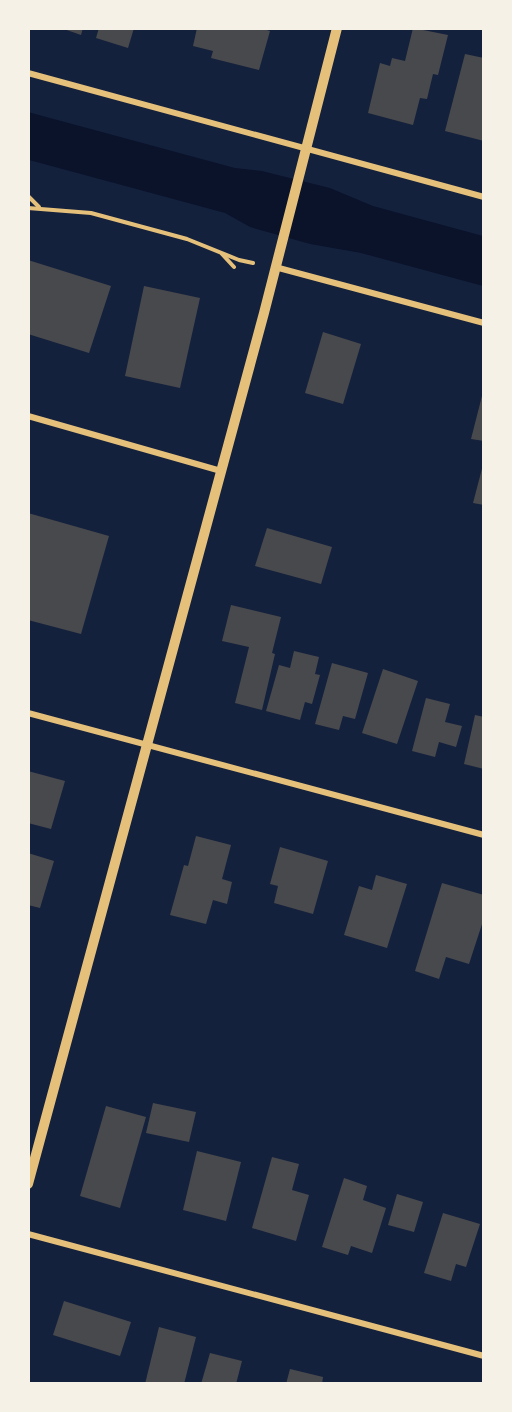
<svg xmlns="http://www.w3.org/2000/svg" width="512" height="1412" viewBox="0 0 512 1412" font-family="'Sofia Sans Condensed',sans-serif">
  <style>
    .water { fill: #0b132b }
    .building { fill: #48494c }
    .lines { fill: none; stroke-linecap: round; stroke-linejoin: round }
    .path { stroke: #e5c07b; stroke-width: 4 }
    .minor { stroke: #e5c07b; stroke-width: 6 }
    .tertiary { stroke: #e5c07b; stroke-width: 10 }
  </style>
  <rect width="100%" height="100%" fill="#14213d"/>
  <polygon class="water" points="28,112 235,168 262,171 330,188 373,206 483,236 483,286 361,253 310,244 250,227 225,213 29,160"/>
  <g class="building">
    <polygon points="61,28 83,28 81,35"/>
    <polygon points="99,28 134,28 128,48 96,38"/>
    <polygon points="197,28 260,28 270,31 259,70 211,58 213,51 193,46"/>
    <polygon points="413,28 448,35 438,75 433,74 427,99 420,98 413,125 368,113 380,63 390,66 392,58 405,61"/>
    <polygon points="465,54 484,58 484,141 445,131"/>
    <polygon points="28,260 111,286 89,353 28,334"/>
    <polygon points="144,286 200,298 180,388 125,376"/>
    <polygon points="323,332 361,344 343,404 305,393"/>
    <polygon points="483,392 484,392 484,441 471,439"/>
    <polygon points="484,461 484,505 473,503"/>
    <polygon points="28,513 109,536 81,634 28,620"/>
    <polygon points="267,528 332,547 321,584 255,566"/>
    <polygon points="231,605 281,617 272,653 275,654 262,710 235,703 249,647 222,641"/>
    <polygon points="294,651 319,657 315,674 320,675 312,704 305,702 300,720 266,711 279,665 290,668"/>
    <polygon points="332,663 368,673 355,719 343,716 339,730 315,724"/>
    <polygon points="383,669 418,681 397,744 362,733"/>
    <polygon points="426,698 450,704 445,722 462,726 456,747 439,742 435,757 412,751"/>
    <polygon points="475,715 484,717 484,769 464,764"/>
    <polygon points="28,771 65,781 51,829 28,823"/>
    <polygon points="196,836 231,845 222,879 232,882 227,904 213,900 206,924 170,915 184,865 188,866"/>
    <polygon points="280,847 328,861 313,914 274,903 278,886 270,884"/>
    <polygon points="28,853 54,861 40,908 28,905"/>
    <polygon points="376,875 407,884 387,948 344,935 359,886 372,890"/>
    <polygon points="442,883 484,895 484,918 469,964 446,957 439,979 415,971"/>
    <polygon points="153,1103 196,1112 189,1142 146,1133"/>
    <polygon points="106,1106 146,1117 120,1208 80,1196"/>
    <polygon points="197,1151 241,1162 226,1221 183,1210"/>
    <polygon points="272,1157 299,1164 292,1190 309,1195 296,1241 252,1228"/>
    <polygon points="344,1178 367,1186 363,1200 386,1208 372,1253 351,1246 348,1255 322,1247"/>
    <polygon points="397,1194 423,1202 414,1232 388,1225"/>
    <polygon points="443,1213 480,1224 466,1267 456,1264 451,1281 424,1273"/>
    <polygon points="64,1301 131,1322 120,1356 53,1335"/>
    <polygon points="159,1327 196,1337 184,1384 145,1384"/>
    <polygon points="210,1353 242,1361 236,1384 201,1384"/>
    <polygon points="290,1369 323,1377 322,1384 286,1384"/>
  </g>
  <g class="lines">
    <g class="path">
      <polyline points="28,196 39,207"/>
      <polyline points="28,208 91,213 187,239 239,260 253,263"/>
      <polyline points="222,254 234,267"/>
    </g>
    <g class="minor">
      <polyline points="28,73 484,197"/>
      <polyline points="275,267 484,323"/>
      <polyline points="28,416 221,471"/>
      <polyline points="28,713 484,835"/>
      <polyline points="28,1234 484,1356"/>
    </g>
    <polyline class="tertiary" points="28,1184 264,313 337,28"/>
  </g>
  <rect width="512" height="1412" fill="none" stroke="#f6f1e7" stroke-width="60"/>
</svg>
